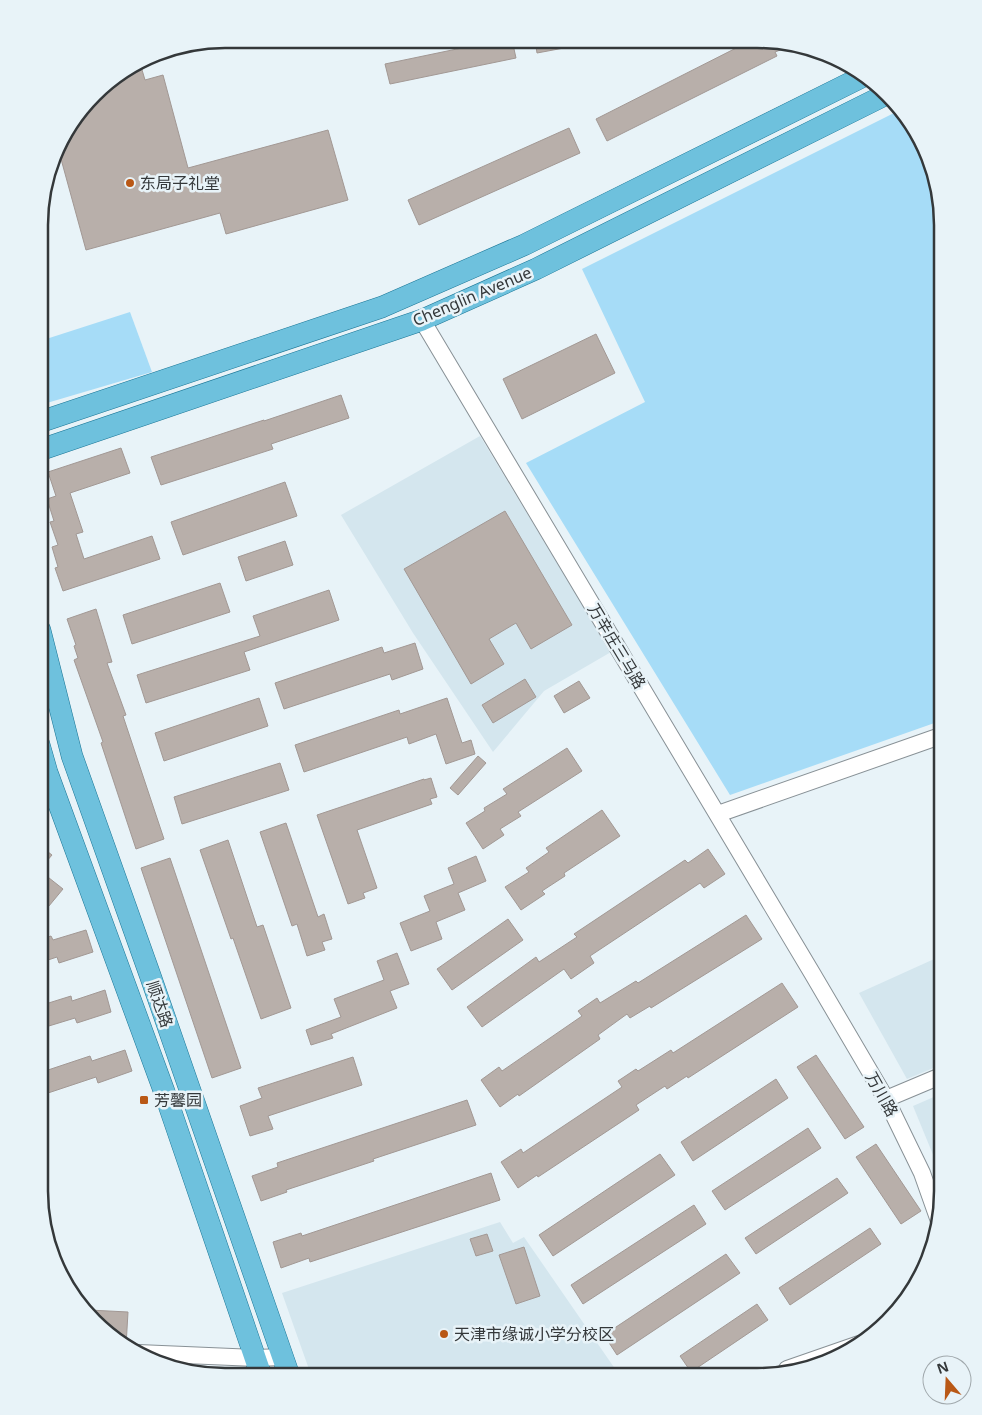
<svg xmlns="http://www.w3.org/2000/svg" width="982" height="1415" viewBox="0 0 982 1415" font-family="'Noto Sans','Noto Sans SC',sans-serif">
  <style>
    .built { fill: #d4e6ee }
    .green { fill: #a6dcf7 }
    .building { fill: #b8afaa; stroke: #a29894 }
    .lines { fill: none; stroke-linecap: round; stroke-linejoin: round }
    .minor-casing { stroke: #889196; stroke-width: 18 }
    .major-casing { stroke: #1b7696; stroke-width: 22 }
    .minor { stroke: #fff; stroke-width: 16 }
    .major { stroke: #6ec1dd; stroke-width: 21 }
    .poi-dot { fill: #b95816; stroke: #e8f3f8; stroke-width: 2 }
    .labels { text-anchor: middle; stroke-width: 5; stroke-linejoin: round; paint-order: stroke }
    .poi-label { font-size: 16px; fill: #34383a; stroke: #e8f3f8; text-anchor: start }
    .street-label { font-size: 16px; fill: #34383a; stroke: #e8f3f8 }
    .rim { fill: none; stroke: #34383a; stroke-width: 2.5 }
  </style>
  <rect width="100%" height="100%" fill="#e8f3f8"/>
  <g class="built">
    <polygon points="480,436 611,652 544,691 493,752 413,633 341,515"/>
    <polygon points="943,955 943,1064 907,1079 859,993"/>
    <polygon points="943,1093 943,1179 913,1106"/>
    <polygon points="500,1222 513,1243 524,1237 620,1376 311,1375 282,1293"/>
  </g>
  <g class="green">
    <polygon points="898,111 924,143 943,225 943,720 730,795 526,463 645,402 582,269"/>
    <polygon points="130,312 152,372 40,405 40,341"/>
  </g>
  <g class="building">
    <polygon points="500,40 512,40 516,58 390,84 385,64"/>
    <polygon points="535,40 580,40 580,45 537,53"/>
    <polygon points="752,40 782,40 796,44 775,52 777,56 607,141 596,119"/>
    <polygon points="140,63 145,80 163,75 188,168 328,130 348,200 226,234 220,213 86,250 58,148 64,132 102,85"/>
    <polygon points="569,128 580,153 419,225 408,200"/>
    <polygon points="596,334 615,373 522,419 503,379"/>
    <polygon points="341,395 349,418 271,444 273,449 161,485 151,457 264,420 264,421"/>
    <polygon points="121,448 130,473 70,493 83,532 76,534 84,559 152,536 160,559 63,591 55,568 58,567 52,547 58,545 50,522 54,521 47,499 56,496 48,472"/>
    <polygon points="285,482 297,516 183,555 171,522"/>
    <polygon points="505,511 572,625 531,649 516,623 489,639 504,664 471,684 404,569"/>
    <polygon points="285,541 293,565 246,581 238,557"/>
    <polygon points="220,583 230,612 132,644 123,615"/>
    <polygon points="329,590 339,620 244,652 250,670 146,703 137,675 260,636 253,616"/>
    <polygon points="96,609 112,662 107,663 126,715 123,716 164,839 136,849 101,743 103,742 74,660 78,658 74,646 76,645 67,619"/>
    <polygon points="415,643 423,669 392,680 390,674 284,709 275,683 382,647 384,653"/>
    <polygon points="525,679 536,697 493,723 482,705"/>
    <polygon points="579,681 590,698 564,713 554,696"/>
    <polygon points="259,698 268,726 164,761 155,733"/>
    <polygon points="447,698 462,743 471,740 475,754 446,764 436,734 409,744 407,737 304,772 295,745 399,710 400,714"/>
    <polygon points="567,748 582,771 518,812 521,816 500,829 504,835 483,849 466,823 485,811 484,808 507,794 503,789"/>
    <polygon points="478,756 486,763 458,795 450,788"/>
    <polygon points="280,763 289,790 182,824 174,797"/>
    <polygon points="431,778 437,797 430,799 432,804 357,830 377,888 363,893 365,898 348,904 317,815 424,779 424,780"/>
    <polygon points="602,810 620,836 564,873 565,876 542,891 545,894 521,910 505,887 529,872 526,868 549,852 546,848"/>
    <polygon points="286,823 318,917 324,914 332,939 322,942 325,950 307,956 297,924 292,926 260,832"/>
    <polygon points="228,840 257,927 263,925 291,1008 261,1019 233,938 231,939 200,850"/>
    <polygon points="39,845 52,855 39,870"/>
    <polygon points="708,849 725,874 704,888 700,883 590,956 594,963 571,979 564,969 482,1027 467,1007 536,957 539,962 577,937 574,934 685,860 688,863"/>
    <polygon points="476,856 486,881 458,893 465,910 436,922 442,939 411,951 400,923 430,911 424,896 454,884 448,868"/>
    <polygon points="170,858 241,1068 212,1078 141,868"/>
    <polygon points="39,870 63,889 39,918"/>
    <polygon points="746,915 762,939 651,1008 650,1006 630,1018 627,1014 598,1035 600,1039 519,1096 518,1094 500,1107 481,1080 499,1067 502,1071 582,1016 578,1011 597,998 600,1003 636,981 638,983"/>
    <polygon points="508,919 523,940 452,990 437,969"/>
    <polygon points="86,930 93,952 59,963 57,957 39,963 39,940 51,936 53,940"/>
    <polygon points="397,953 409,984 390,991 397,1008 331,1034 333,1038 311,1045 306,1030 341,1017 334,999 384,980 377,961"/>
    <polygon points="782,983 798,1007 688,1078 687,1076 667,1089 665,1086 636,1105 639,1110 538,1177 537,1175 518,1188 501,1162 521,1149 523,1153 622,1087 618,1081 636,1069 638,1071 671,1050 673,1053"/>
    <polygon points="105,990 111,1012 77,1023 75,1018 39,1029 39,1006 71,996 72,1001"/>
    <polygon points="125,1050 132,1071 98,1083 96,1077 39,1096 39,1073 90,1056 92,1061"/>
    <polygon points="816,1055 864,1127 845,1139 797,1067"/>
    <polygon points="353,1057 362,1085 268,1116 273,1129 250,1136 240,1106 262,1098 258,1088"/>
    <polygon points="776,1079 788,1098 693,1161 681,1142"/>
    <polygon points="467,1100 476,1125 373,1159 374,1161 286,1190 287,1192 261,1201 252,1176 278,1167 277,1163"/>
    <polygon points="808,1128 821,1148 725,1210 712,1191"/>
    <polygon points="876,1144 921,1211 901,1224 856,1157"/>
    <polygon points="660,1154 675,1175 553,1256 539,1235"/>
    <polygon points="491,1173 500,1200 310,1262 309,1258 281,1268 273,1242 301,1233 302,1236"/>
    <polygon points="837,1178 848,1193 756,1254 745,1238"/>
    <polygon points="694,1205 706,1224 583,1304 571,1285"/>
    <polygon points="870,1228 881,1244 790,1305 779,1288"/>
    <polygon points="487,1234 493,1251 476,1256 470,1239"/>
    <polygon points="524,1247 540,1296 516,1304 499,1255"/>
    <polygon points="726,1254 740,1273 617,1355 604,1335"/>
    <polygon points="757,1304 768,1320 691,1372 680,1356"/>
    <polygon points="89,1310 128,1312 126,1346 112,1338"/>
  </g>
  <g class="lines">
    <defs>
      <g id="minor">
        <polyline points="422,320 812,973 886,1099 922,1173 939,1221"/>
        <polyline points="718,814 943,735"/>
        <polyline points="886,1099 943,1075"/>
        <polyline points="138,1353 256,1358 283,1357"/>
        <polyline points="787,1369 859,1344"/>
      </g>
      <g id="major">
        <polyline points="40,422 382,307 524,245 866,75"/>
        <polyline points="40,450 422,320 536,269 885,95"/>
        <polyline points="40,630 72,756 150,975 289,1375"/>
        <polyline points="39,744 47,772 164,1091 261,1375"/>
      </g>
    </defs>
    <use href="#minor" class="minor-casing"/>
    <use href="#major" class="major-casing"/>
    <use href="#minor" class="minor"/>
    <use href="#major" class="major"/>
  </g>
  <g class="poi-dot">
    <circle cx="130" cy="183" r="5"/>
    <rect x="139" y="1095" width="10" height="10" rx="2.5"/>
    <circle cx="444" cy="1334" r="5"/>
  </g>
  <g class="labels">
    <g class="poi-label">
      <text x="140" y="189">东局子礼堂</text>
      <text x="154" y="1106">芳馨园</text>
      <text x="454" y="1340">天津市缘诚小学分校区</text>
    </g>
    <g class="street-label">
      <text transform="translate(472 296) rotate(-23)" y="6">Chenglin Avenue</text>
      <text transform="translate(617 646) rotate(59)" y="6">万辛庄三马路</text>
      <text transform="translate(160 1004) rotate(71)" y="6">顺达路</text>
      <text transform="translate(882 1094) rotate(61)" y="6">万川路</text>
    </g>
  </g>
  <path d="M0 0H982V1415H0ZM225 48H757A177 177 0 0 1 934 225V1191A177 177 0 0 1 757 1368H225A177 177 0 0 1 48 1191V225A177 177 0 0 1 225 48Z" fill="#e8f3f8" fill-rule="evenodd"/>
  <path class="rim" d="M225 48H757A177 177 0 0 1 934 225V1191A177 177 0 0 1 757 1368H225A177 177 0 0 1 48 1191V225A177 177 0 0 1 225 48Z"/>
  <g transform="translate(947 1380) rotate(341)"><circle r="24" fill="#e8f3f8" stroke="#a0a8ac"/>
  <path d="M0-4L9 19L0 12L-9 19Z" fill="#b95816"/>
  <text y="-8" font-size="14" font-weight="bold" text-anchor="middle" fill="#34383a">N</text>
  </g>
</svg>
